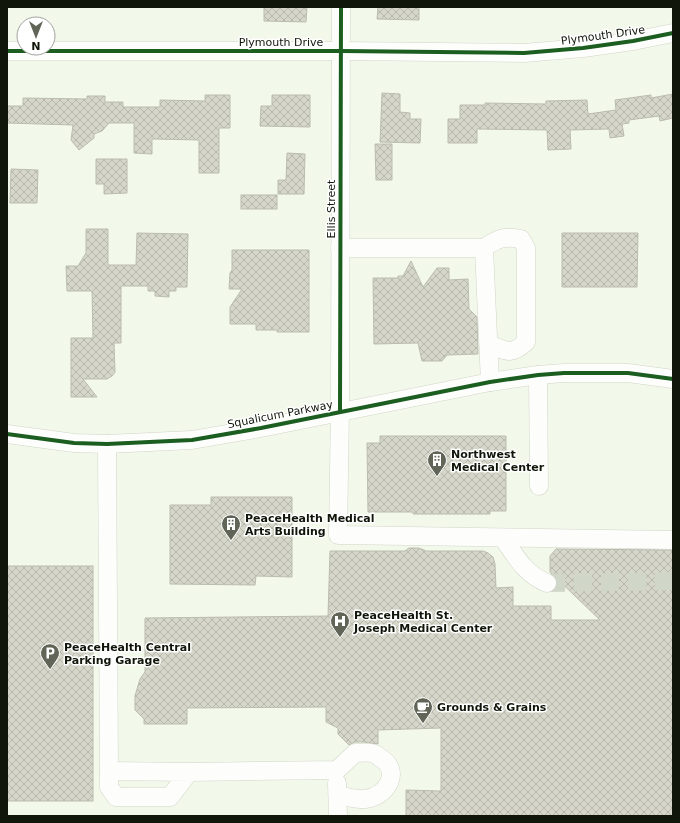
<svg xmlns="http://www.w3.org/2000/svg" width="680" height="823" viewBox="0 0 680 823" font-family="'DejaVu Sans',sans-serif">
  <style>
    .building { fill: url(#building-cross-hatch); stroke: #babcaf }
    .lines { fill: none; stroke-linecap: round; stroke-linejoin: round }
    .minor-tunnel { stroke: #d1d7c8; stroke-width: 18; stroke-dasharray: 18 9; stroke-linecap: butt }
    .minor-casing { stroke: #d0d5c8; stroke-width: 19 }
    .minor { stroke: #fdfefc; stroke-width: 18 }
    .cycleway-casing { stroke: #fff; stroke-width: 6 }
    .cycleway { stroke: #1b5e20; stroke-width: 4 }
    .labels { text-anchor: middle; stroke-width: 3; stroke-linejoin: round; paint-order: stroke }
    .street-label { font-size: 11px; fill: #11160a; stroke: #fff }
    .poi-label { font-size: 11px; font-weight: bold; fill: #11160a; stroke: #fff; text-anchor: start }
  </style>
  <defs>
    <pattern id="building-cross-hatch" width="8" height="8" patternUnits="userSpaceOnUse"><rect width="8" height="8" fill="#d6d7ca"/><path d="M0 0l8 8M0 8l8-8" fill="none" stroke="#b7b8ac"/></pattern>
  </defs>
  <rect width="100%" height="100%" fill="#f3f9ea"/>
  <g class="building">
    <polygon points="264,7 307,7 306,22 264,21"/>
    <polygon points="378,7 419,7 419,20 377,19"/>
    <polygon points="382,93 400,94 400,112 410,113 410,119 421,119 420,143 380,142"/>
    <polygon points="673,94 673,118 660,121 659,116 629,120 629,123 622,124 624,136 610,138 609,129 570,130 571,149 548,150 547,130 477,129 477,143 448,143 448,119 460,119 460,105 485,105 485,103 546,104 546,101 587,100 588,114 616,110 615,100 651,95 651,98"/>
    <polygon points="205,95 230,95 230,128 219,128 219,173 199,173 199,140 152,139 152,154 134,153 134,123 109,123 102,131 94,134 94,138 79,150 71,140 73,125 7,123 7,106 23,106 23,98 87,99 87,96 105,96 105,102 123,102 123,107 160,107 160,100 205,101"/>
    <polygon points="272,95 310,95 310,127 260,126 261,106 272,106"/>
    <polygon points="375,144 392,144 392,180 376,180"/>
    <polygon points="287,153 305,154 304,194 278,194 278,180 286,180"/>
    <polygon points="96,159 127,159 127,193 104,194 104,184 96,184"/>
    <polygon points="11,169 38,170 37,203 10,203"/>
    <rect x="241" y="195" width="36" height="14"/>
    <polygon points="86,229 108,229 108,265 136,265 137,233 188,234 187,287 176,287 176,291 169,291 169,297 155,296 155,291 148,291 148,286 121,286 121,343 114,343 115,372 112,376 107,379 83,379 97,397 71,397 71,338 93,338 92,291 67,291 66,266 78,266 86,253"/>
    <polygon points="562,233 638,233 637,287 562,287"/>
    <polygon points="232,250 309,250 309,332 277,332 277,330 256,330 256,324 230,324 230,307 242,289 229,289 230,273 232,270"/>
    <polygon points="411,261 423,287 437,268 449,268 449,280 468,279 469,309 477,317 478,354 447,355 442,361 422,361 418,343 374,344 373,278 398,278 398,276 403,276"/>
    <polygon points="380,436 506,436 506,511 490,511 490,514 413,514 413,512 368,512 367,443 380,443"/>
    <polygon points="211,497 292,497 292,577 256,576 255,585 170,584 170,505 211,505"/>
    <polygon points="409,548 419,548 426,551 483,551 488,553 493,557 495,564 496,588 513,587 513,606 551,606 551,620 600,620 550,572 550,556 556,549 673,550 673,816 406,816 406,790 441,791 441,728 378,730 378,744 363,742 355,742 349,745 338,734 338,728 326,722 326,707 187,708 187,724 144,724 144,719 135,710 135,696 140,679 145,672 145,618 328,616 330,551 405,551"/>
    <rect x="7" y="566" width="86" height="235"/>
  </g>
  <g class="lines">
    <polyline class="minor-tunnel" points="547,583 673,581"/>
    <defs>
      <g id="minor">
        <polyline points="341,7 340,411 338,535 673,540"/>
        <polyline points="7,51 341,51 524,53 583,48 633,41 673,33"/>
        <polyline points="340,248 484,248 490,382"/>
        <path d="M484,248C498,238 504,236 521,239L526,248V342C511,356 505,351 489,344"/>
        <polyline points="538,375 539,486"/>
        <polyline points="7,434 74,443 107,444 192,440 261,428 490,382 538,375 564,373 628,373 673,379"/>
        <polyline points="107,444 109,771"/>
        <path d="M503,538C516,557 525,574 547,583"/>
        <path d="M189,772L170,797H116L109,787V771L189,772L337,770L355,753C360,753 366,752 371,753C374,753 377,755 379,757C403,770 387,797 365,799C355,800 347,797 338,795"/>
        <polyline points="337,783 338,816"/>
      </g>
    </defs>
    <use href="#minor" class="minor-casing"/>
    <use href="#minor" class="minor"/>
    <defs>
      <g id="cycleway">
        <polyline points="7,51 341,51 524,53 583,48 633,41 673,33"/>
        <polyline points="340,411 341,7"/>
        <polyline points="7,434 74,443 107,444 192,440 261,428 490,382 538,375 564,373 628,373 673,379"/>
      </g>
    </defs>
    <use href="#cycleway" class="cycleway-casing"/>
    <use href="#cycleway" class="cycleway"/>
  </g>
  <defs>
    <symbol id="building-pin" viewBox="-11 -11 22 30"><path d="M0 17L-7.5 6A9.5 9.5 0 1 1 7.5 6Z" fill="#606558" stroke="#fff"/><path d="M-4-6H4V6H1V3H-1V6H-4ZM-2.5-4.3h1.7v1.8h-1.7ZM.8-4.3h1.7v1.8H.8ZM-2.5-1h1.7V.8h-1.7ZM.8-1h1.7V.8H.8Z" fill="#fff"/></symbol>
    <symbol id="hospital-pin" viewBox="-11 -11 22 30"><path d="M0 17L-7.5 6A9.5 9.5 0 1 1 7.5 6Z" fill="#606558" stroke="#fff"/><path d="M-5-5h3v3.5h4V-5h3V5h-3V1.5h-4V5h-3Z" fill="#fff"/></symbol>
    <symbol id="parking-pin" viewBox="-11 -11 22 30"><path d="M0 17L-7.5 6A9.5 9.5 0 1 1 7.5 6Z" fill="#606558" stroke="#fff"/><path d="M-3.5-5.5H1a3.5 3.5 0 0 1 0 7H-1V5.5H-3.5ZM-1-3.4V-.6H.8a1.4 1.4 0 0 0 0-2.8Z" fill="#fff"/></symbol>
    <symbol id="cafe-pin" viewBox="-11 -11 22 30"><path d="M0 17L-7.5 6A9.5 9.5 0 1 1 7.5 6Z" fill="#606558" stroke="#fff"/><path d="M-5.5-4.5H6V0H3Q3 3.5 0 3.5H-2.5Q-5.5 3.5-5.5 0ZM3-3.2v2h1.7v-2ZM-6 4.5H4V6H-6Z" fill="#fff"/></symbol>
  </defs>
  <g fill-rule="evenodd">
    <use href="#building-pin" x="426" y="449" width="22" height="30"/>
    <use href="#building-pin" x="220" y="513" width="22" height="30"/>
    <use href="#hospital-pin" x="329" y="610" width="22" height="30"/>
    <use href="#parking-pin" x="39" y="642" width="22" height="30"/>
    <use href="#cafe-pin" x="412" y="696" width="22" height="30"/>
  </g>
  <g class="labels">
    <g class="street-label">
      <text transform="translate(603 35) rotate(-8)" y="4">Plymouth Drive</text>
      <text x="281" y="46">Plymouth Drive</text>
      <text transform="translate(331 209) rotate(-90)" y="4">Ellis Street</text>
      <text transform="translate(280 414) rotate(-11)" y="4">Squalicum Parkway</text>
    </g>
    <g class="poi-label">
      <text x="451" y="458">Northwest<tspan x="451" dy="13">Medical Center</tspan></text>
      <text x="245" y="522">PeaceHealth Medical<tspan x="245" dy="13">Arts Building</tspan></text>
      <text x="354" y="619">PeaceHealth St.<tspan x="354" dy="13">Joseph Medical Center</tspan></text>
      <text x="64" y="651">PeaceHealth Central<tspan x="64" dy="13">Parking Garage</tspan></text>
      <text x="437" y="711">Grounds &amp; Grains</text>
    </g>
  </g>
  <rect width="680" height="823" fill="none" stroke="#11160a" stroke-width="16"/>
  <g transform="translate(36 36) rotate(180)"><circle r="19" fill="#ffffff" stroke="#a0a29d"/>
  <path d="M0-3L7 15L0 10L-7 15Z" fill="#606558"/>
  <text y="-6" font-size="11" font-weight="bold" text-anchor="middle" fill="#11160a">N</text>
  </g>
</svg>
